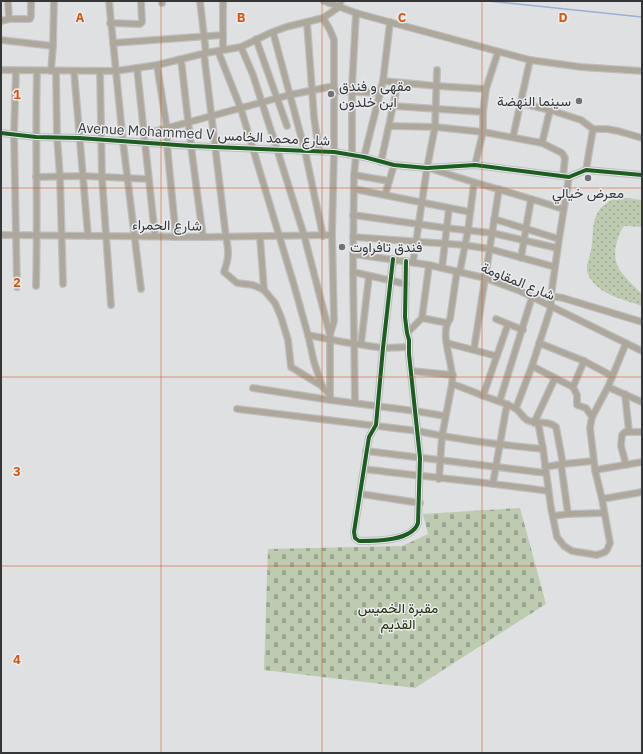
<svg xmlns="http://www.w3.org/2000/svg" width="643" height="754" viewBox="0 0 643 754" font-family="'IBM Plex Sans',Vazirmatn,sans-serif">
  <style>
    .grass { fill: url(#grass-dots) }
    .cemetery { fill: url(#cemetery-stones) }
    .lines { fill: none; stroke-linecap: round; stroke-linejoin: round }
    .stream { stroke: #9aafd3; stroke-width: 1.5 }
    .street-casing { stroke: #bebebf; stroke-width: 8 }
    .street { stroke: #ada79c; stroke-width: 5.5 }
    .cycleway-casing { stroke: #ebedf1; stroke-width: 6 }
    .cycleway { stroke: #1b5e20; stroke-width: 4 }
    .grid { fill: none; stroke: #d65610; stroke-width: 1; stroke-opacity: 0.55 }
    .poi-dot { fill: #707273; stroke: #ebedf1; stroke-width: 1.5 }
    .labels { text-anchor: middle; stroke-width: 3; stroke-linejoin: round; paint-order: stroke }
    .poi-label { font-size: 14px; fill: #353637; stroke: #ebedf1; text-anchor: start }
    .street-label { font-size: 14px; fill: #353637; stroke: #ebedf1 }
    .park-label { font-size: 14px; fill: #213108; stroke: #ebedf1 }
    .grid-label { font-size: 13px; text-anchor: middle; font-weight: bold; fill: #d65610; stroke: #ebedf1; stroke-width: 3; stroke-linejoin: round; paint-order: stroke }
  </style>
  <defs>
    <pattern id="grass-dots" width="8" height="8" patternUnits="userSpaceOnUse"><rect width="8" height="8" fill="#bdcbb1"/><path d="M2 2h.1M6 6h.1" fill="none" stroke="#9aa691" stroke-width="1.8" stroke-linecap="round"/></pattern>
    <pattern id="cemetery-stones" width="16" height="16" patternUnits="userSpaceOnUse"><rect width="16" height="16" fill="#bdcbb1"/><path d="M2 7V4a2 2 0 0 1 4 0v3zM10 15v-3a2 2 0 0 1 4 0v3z" fill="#9aa691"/></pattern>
  </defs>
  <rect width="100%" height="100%" fill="#dfe0e2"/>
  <path class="grass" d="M618,197L642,200V227L625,226L622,228C607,263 618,270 642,294V306C626,300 604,296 593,282C590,279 588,275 587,271C586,264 590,257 591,250C594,238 591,225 597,214C601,205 610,201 618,197Z"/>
  <polygon class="cemetery" points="520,508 546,604 415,688 264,670 268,549 402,546 428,534 423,514"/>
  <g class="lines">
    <polyline class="stream" points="488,1 642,17"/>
    <defs>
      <g id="street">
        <polyline points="109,1 123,142 141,289"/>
        <polyline points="162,1 162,3"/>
        <polyline points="200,1 206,53"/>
        <polyline points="223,1 223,50"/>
        <polyline points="324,1 356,13 530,60 581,67 642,71"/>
        <polyline points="323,18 330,30 334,40 334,152 332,235 334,321 330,335 330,400"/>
        <polyline points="9,19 30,19 31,16 31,1"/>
        <polyline points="1,21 9,19 8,1"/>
        <polyline points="110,23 140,24 142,22 141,1"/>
        <polyline points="307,23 314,117 319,151"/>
        <polyline points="273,32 305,151 323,236"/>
        <polyline points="256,39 287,126"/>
        <polyline points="1,40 53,46"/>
        <polyline points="113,43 223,35"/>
        <polyline points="241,47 253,75 277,149 304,235 330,335"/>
        <polyline points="218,51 241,109 294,285 308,335 314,362 322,386 330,395"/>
        <path d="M204,54L226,237C229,252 229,258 224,272L237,283L253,285L264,290L275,303L281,317L288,340L291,367L322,386"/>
        <polyline points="181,59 191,146 203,237"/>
        <polyline points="157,65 167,129 167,145 176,237"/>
        <polyline points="137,68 155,236"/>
        <polyline points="1,70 116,71 157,65 206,53 241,47 270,33 286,27 323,18 339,7 341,1"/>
        <polyline points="16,71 14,134 17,287"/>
        <polyline points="51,71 53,46 54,1"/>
        <polyline points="56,71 57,137 60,177 63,284"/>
        <polyline points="74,71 88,236"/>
        <polyline points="100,71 102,178 111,305"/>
        <polyline points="383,81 437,86 486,89"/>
        <polyline points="334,91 381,93"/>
        <polyline points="520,103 550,110"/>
        <polyline points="393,106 483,112"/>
        <polyline points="389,126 435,127 483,132 542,143 562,153 565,158 563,176"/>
        <polyline points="1,133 36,137 79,138 191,146 334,152 364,157 394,165 427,168 475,165 569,177 586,170 642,175"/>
        <polyline points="145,134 289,95 334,86"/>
        <polyline points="513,137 530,60"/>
        <polyline points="542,143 550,110 581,120 593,129 607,129 618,131 642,138"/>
        <polyline points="352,155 352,86 356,13"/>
        <polyline points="364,157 383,81 390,22"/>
        <polyline points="381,162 398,83"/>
        <polyline points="475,165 483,132 483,112 486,89 498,52"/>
        <path d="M429,168C473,183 518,194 563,209"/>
        <polyline points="586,170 593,129"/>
        <polyline points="354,175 389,181"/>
        <polyline points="36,177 83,176 148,179"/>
        <polyline points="354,189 470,212"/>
        <polyline points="385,195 394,165"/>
        <polyline points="353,215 446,228 492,233 557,248"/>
        <polyline points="494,219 559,239"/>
        <polyline points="1,235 203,237 332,235"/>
        <polyline points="260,237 264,290"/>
        <polyline points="353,237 464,245 490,249 555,267"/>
        <polyline points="353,254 429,265 485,278 520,291 642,351"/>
        <polyline points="521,258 531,199"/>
        <path d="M393,259L383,348L376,425L369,437L368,443L354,532L355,538L359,541C376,541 412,541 418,523L420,458L409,354V340L407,333L405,317L406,261"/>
        <polyline points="413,262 427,168 435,127 437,70"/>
        <polyline points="442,268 449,208"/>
        <path d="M457,271L450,319C438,334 455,365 452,384C462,387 471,391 481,395C493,400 505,402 516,409C521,412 522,417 527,420C536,424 548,420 556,427L563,464"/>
        <polyline points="460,271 468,230 474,183"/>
        <polyline points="353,272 406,284"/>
        <path d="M36,286C38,214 35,143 37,71"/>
        <polyline points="551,296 563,298 642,322"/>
        <polyline points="422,318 429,265"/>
        <polyline points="496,319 523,330"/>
        <polyline points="407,333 422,318 447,323"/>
        <polyline points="308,335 343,342 383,348 409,347"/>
        <polyline points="447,343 496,356"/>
        <polyline points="539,343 584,361 612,376"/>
        <polyline points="361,344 369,276"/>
        <polyline points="474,349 499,189"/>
        <polyline points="532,366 555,378 534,423"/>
        <polyline points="411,371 453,375"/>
        <polyline points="555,378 573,387 584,361"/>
        <polyline points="573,387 577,395 577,405 586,408 592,417"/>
        <polyline points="608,387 642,402"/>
        <polyline points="253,388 330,400 415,411 445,416"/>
        <polyline points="625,394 629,432"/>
        <polyline points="483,396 508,324"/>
        <polyline points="500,400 532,297"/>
        <polyline points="355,402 353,272 354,175 356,156"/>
        <polyline points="516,408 532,366 551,307 551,296 559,239 569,177"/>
        <path d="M237,409L418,431C459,440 501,445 543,449"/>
        <polyline points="538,422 543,449 551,508 557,537 564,546 572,551 597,555 605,552 607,550 610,543 602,499 595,470 590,428 592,417 608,387 626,343"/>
        <polyline points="366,451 546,473"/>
        <polyline points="626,465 621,446 622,435 625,432 642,432"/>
        <polyline points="545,467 563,464 593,461"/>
        <path d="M364,469C425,477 487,482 548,491"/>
        <polyline points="595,470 642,462"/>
        <polyline points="439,479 442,436 452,384"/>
        <polyline points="493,483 507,404"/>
        <polyline points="361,494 420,503"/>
        <polyline points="602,499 642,492"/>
        <polyline points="568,514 604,513"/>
        <polyline points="553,516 568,514 561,464"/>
      </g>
    </defs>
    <use href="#street" class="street-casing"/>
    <use href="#street" class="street"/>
    <defs>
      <g id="cycleway">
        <polyline points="1,133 36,137 79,138 191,146 334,152 364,157 394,165 427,168 475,165 569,177 586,170 642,175"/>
        <path d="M393,259L383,348L376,425L369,437L368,443L354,532L355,538L359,541C376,541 412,541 418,523L420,458L409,354V340L407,333L405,317L406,261"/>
      </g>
    </defs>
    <use href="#cycleway" class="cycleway-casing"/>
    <use href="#cycleway" class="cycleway"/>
  </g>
  <path class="grid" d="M161,1V753M322,1V753M482,1V753M1,188H642M1,377H642M1,566H642"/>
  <g class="poi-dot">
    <circle cx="331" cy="94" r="4"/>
    <circle cx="579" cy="101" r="4"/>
    <circle cx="588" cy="178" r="4"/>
    <circle cx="342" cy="247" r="4"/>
  </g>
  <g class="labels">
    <g class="poi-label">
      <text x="339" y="91">مقهى و فندق<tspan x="339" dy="16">ابن خلدون</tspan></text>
      <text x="571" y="106" text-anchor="end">سينما النهضة</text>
      <text x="588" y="198" text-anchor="middle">معرض خيالي</text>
      <text x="350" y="252">فندق تافراوت</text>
    </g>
    <g class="street-label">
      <text transform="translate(204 134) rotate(3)" y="5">Avenue Mohammed V شارع محمد الخامس</text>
      <text transform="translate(167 225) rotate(1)" y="5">شارع الحمراء</text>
      <text transform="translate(518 281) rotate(22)" y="5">شارع المقاومة</text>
    </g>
    <g class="park-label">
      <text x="398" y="613">مقبرة الخميس<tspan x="398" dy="16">القديم</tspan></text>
    </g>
  </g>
  <g class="grid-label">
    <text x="80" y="22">A</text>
    <text x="241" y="22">B</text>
    <text x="402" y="22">C</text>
    <text x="563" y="22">D</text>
    <text x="17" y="99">1</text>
    <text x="17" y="287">2</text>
    <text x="17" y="476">3</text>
    <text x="17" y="664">4</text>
  </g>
  <rect width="643" height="754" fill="none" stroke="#353637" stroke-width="4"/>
</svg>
